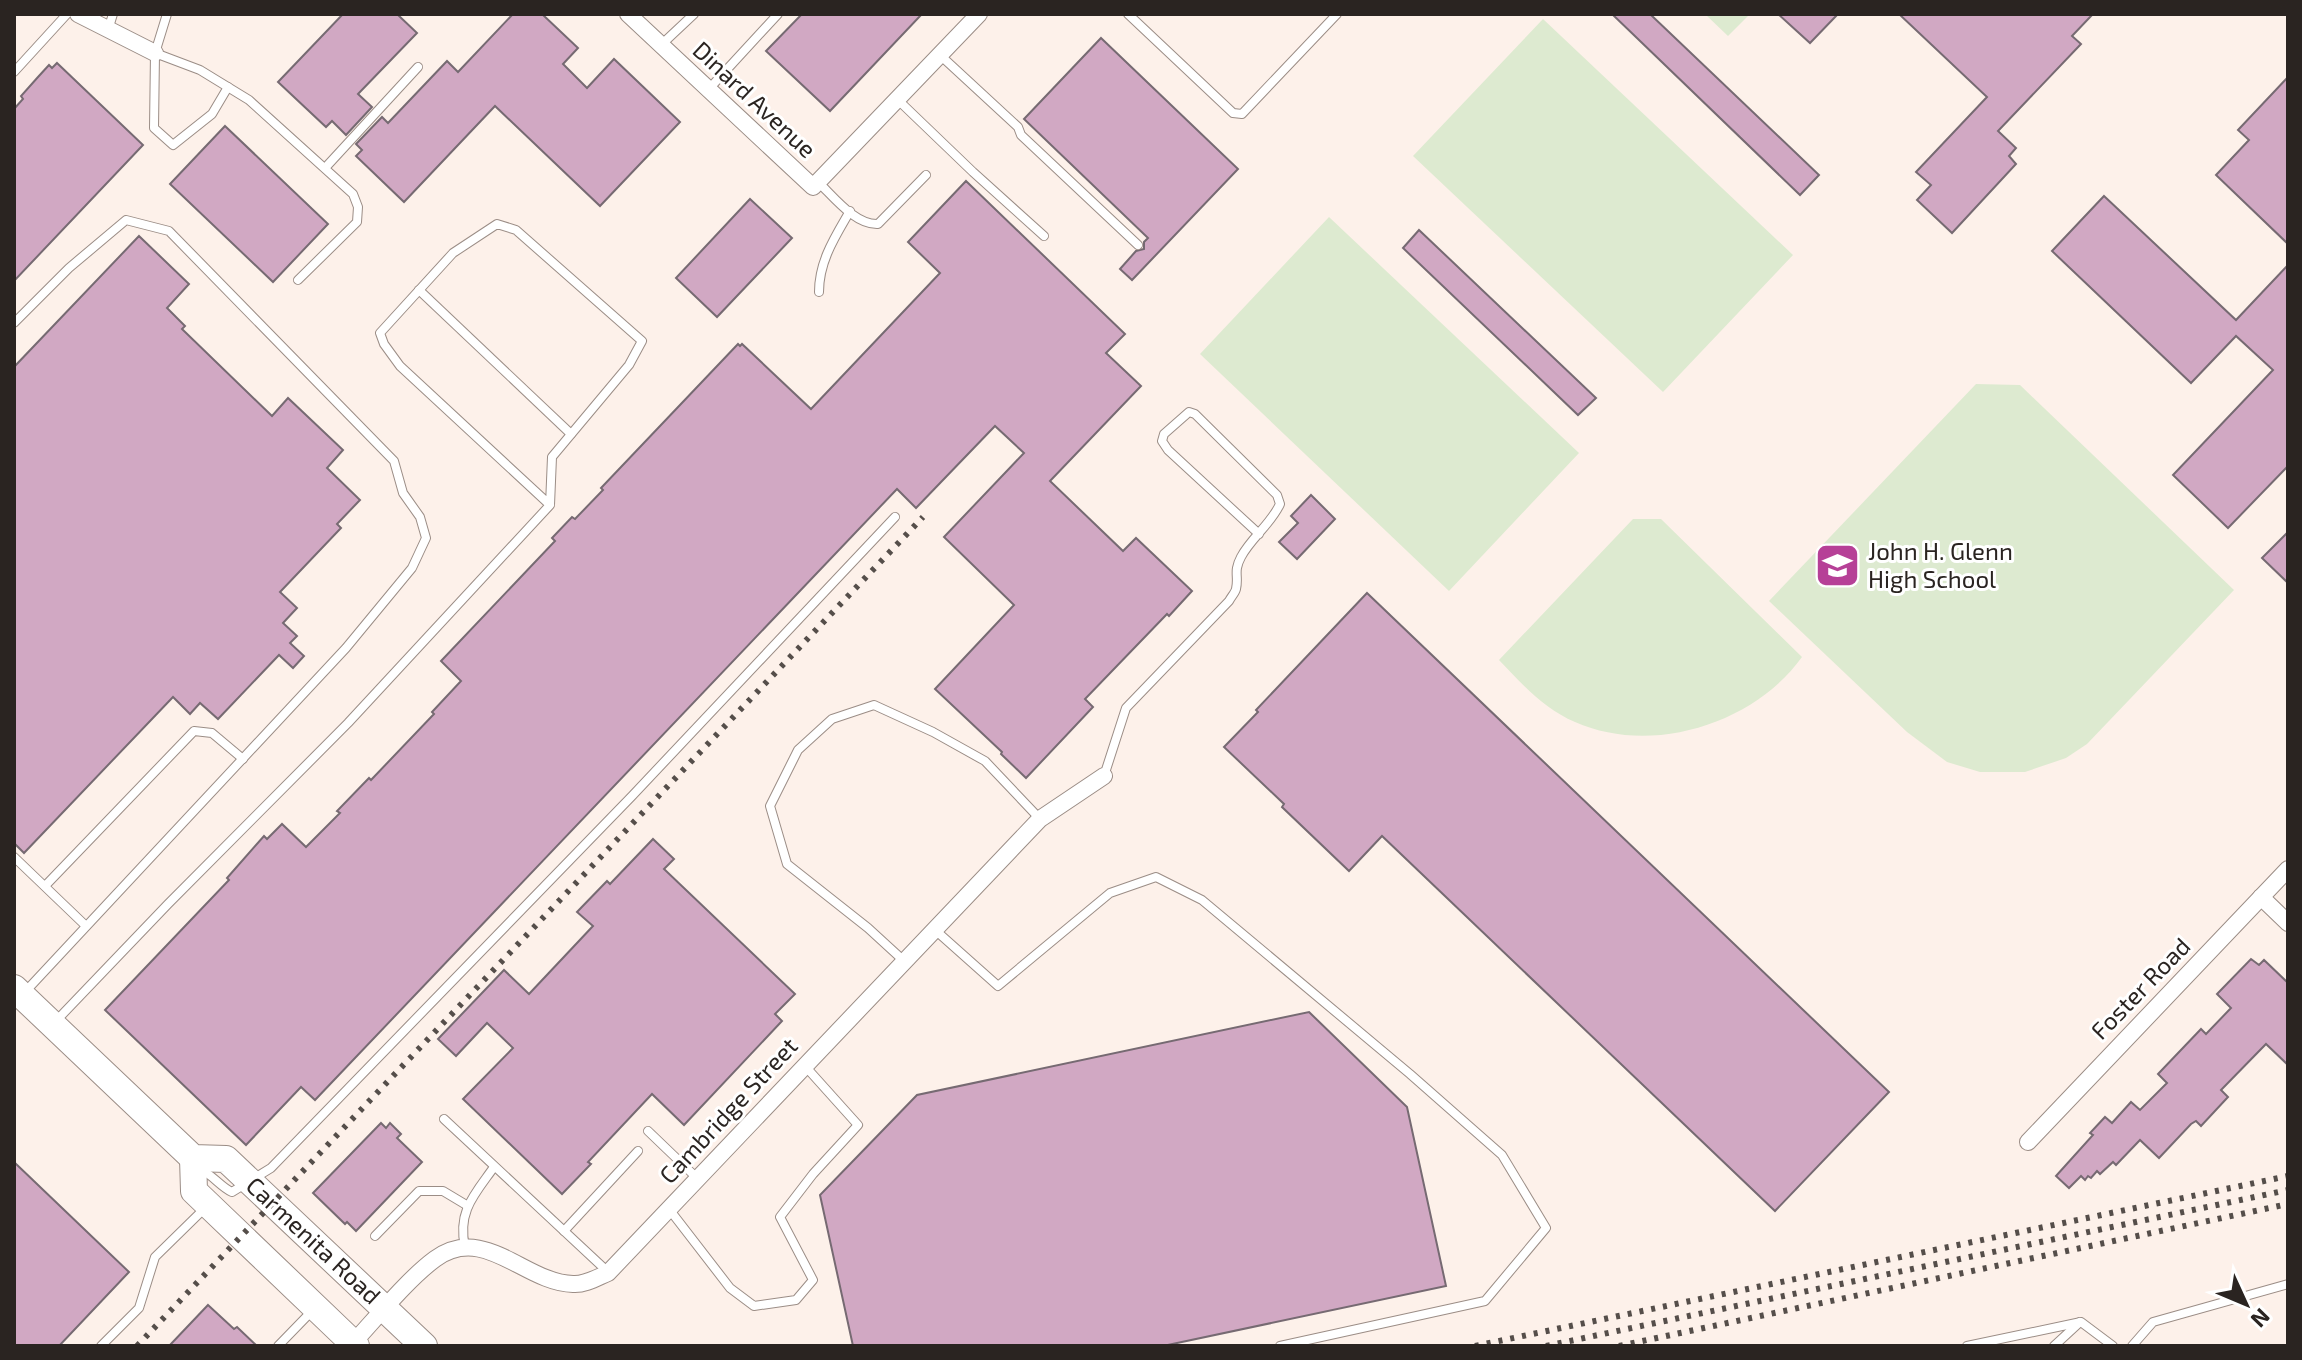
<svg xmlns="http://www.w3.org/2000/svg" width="2302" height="1360" viewBox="0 0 2302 1360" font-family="'Exo 2',sans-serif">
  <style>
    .park { fill: #ddead0 }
    .building { fill: #d1a8c3; stroke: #766a72; stroke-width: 2 }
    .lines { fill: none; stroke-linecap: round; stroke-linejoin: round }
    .service-casing { stroke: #9b8d86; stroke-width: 10 }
    .minor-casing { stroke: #9b8d86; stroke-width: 18 }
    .primary-casing { stroke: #9b8d86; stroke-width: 28 }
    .service { stroke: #fff; stroke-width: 8 }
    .minor { stroke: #fff; stroke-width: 16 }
    .primary { stroke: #fff; stroke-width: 26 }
    .rail { stroke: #554e4a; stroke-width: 6; stroke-dasharray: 4 8; stroke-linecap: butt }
    .labels { text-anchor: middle; stroke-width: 6; stroke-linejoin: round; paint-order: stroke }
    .street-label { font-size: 24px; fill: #2a2421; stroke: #fff }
    .poi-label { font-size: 24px; fill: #2a2421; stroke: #fff; text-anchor: start }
  </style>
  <rect width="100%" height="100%" fill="#fdf1ea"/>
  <g class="park">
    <polygon points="1705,14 1750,14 1728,36"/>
    <polygon points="1543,19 1793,255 1663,392 1413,156"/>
    <polygon points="1329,217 1579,453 1449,591 1200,354"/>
    <polygon points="1976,384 2020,385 2234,590 2087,744 2066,758 2025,772 1980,772 1947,762 1907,732 1769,601"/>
    <path d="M1633,519H1661L1802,657C1754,724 1651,756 1575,722C1544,709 1522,684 1499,660Z"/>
  </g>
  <g class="building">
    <polygon points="343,14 397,14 417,33 358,94 372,107 346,135 332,121 326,127 278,82"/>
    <polygon points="513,14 542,14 578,48 563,64 587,88 614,59 680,122 600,206 495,106 404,202 356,156 362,150 356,144 382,117 388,123 447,61 458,72"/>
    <polygon points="802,14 922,14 830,111 766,51"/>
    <polygon points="1612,14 1650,14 1819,175 1800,195"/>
    <polygon points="1778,14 1838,14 1810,43"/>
    <polygon points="1899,14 2093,14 2072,36 2081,44 1998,131 2016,148 2009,156 2016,164 1952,233 1917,200 1931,185 1916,172 1987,97"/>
    <polygon points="1101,38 1238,169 1132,280 1120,269 1136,251 1144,249 1144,242 1148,238 1024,119"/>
    <polygon points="57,63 143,145 14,281 14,109 23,99 21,96 38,77 49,65 52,68"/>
    <polygon points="2288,77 2288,244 2216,175 2249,140 2238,130"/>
    <polygon points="225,126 328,224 273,282 170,184"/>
    <polygon points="966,181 1125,334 1106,353 1141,386 1050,481 1123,551 1136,538 1192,591 1169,616 1167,614 1085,699 1093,707 1026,778 1001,754 1002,752 935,689 1014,605 944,537 1024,453 995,426 916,508 897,489 315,1100 301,1087 246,1145 105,1010 229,880 227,878 264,836 267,839 282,824 306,847 340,813 337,811 369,778 371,780 434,714 432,712 461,681 441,661 555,541 552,538 572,517 575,519 603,490 601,488 738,344 740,346 742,344 811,409 940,273 908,242"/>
    <polygon points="2104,196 2236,320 2288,265 2288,466 2228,528 2173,475 2273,370 2236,336 2191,383 2052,251"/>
    <polygon points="750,199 792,238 717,317 676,278"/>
    <polygon points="1419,230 1596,398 1578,415 1403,248"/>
    <polygon points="139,236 189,284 167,308 185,326 182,329 272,416 288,398 343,450 327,468 360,500 337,524 341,528 280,592 297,608 283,623 297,636 290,643 304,656 293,668 279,655 218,719 200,703 190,714 173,697 24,853 14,843 14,367"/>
    <polygon points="1311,495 1335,519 1297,559 1279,542 1298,523 1291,516"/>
    <polygon points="2288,532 2288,583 2262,558"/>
    <polygon points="1367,593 1889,1092 1775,1211 1382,836 1349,871 1282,807 1284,804 1224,747 1258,712 1256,710"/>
    <polygon points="653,839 674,859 664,869 795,994 775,1014 782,1021 684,1125 652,1094 588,1162 591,1164 562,1194 463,1099 513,1048 487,1023 456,1056 438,1039 504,970 529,994 593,926 577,912 607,881 610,884"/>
    <polygon points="2251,959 2259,965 2264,960 2288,983 2288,1065 2266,1044 2221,1090 2228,1097 2201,1126 2196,1121 2191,1124 2159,1158 2140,1140 2116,1165 2113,1162 2100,1174 2097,1171 2091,1178 2088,1176 2085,1180 2081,1176 2069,1188 2056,1176 2093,1135 2090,1133 2105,1117 2112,1123 2131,1102 2140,1110 2167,1083 2158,1074 2201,1029 2206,1034 2231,1008 2217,994"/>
    <polygon points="1309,1012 1407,1107 1446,1286 1163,1346 853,1346 820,1195 917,1095"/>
    <polygon points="381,1123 386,1128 390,1123 401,1134 397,1138 422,1162 356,1231 347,1222 345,1224 313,1193"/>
    <polygon points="14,1162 129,1272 59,1346 14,1346"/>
    <polygon points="208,1305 234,1329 237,1327 257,1346 169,1346"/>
  </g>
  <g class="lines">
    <defs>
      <g id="service">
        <polyline points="167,14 155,53 154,128 173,145 212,114 228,87"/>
        <polyline points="1128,14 1233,113 1242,114 1337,14"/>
        <polyline points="108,30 113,14"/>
        <polyline points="661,45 694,14"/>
        <polyline points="155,53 200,70 249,100 353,194 358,207 357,222 298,280"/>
        <polyline points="940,55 1018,127 1021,135 1138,245"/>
        <polyline points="14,72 67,14"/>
        <polyline points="708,90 778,14"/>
        <polyline points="898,100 973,172 1044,236"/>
        <polyline points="325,168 418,67"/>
        <path d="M818,182C834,197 855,225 878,224L926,175"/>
        <polyline points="419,290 571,434"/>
        <path d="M819,292C819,261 835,237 850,211"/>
        <polyline points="14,323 69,268 126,220 169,231 394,461 403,493 420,517 426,538 412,568 346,648 25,992"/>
        <path d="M1104,776L1126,708L1229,601C1231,597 1235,593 1236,589C1239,576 1233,572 1241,557C1251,538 1271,524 1280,504L1277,495L1195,414L1189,412L1164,434L1162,441L1168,450L1259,534"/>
        <polyline points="14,857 86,926"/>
        <polyline points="45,886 194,731 212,733 243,759"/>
        <polyline points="934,929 998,986 1110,893 1156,877 1202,900 1410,1074 1502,1155 1546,1228 1485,1301 1280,1346"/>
        <polyline points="904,961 868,928 787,864 770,806 798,750 832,719 874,705 933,732 985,761 1040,819"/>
        <polyline points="56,1021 168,904 348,723 550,505 552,457 629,365 642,341 516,230 497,224 453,253 380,333 384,344 400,366 550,505"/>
        <polyline points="444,1119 608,1272"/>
        <polyline points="648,1131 697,1178"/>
        <path d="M198,1169C212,1173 219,1186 232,1192L271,1168L632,796L895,517"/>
        <polyline points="669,1209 730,1288 754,1306 796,1300 813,1280 780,1217 813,1174 858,1125 805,1066"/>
        <polyline points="564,1231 638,1151"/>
        <polyline points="375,1236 419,1191 443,1191 468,1206"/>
        <path d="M465,1247C457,1211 475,1194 494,1167"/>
        <polyline points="101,1346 139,1308 155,1257 205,1208"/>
        <polyline points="278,1346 312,1311"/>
        <polyline points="1967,1346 2081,1322 2113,1346"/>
        <polyline points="2054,1346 2080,1322"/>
        <polyline points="2132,1346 2153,1322 2288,1284"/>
      </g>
      <g id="minor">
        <polyline points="78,14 155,53"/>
        <polyline points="628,14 813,187 979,14"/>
        <polyline points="2261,897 2288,923"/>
        <polyline points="2028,1142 2288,869"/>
        <path d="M353,1343C377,1317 408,1279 435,1259C484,1223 525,1283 573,1284C585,1285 598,1277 608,1273L1040,819L1104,776"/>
      </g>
      <g id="primary">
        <polyline points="14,988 193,1158 226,1159 424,1346"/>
        <polyline points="193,1158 194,1191 356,1346"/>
      </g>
    </defs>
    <use href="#service" class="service-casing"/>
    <use href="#minor" class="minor-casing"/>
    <use href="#primary" class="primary-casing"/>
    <use href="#service" class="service"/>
    <use href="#minor" class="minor"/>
    <use href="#primary" class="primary"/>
    <g class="rail">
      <polyline points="137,1346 923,517"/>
      <polyline points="1475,1346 2288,1176"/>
      <polyline points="1546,1346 2288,1190"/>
      <polyline points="1619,1346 2288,1204"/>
    </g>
  </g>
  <defs>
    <symbol id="school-square" viewBox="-11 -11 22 22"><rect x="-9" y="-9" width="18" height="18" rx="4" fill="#b64097" stroke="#fff"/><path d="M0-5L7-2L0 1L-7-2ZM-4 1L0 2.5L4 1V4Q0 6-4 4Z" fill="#fff"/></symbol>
  </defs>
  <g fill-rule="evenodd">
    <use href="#school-square" x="1812" y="540" width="51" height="51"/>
  </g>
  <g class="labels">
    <g class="street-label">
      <text transform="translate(754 100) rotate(43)" y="8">Dinard Avenue</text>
      <text transform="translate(2141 989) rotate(-46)" y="8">Foster Road</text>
      <text transform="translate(729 1111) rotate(-47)" y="8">Cambridge Street</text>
      <text transform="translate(313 1241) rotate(43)" y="8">Carmenita Road</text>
    </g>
    <g class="poi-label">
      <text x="1868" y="560">John H. Glenn<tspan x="1868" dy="28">High School</tspan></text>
    </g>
  </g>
  <rect width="2302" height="1360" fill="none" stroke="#2a2421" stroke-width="32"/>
  <g transform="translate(2246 1304) rotate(134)" stroke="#ffffff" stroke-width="6" paint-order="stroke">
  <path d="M0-6L14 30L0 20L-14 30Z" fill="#2a2421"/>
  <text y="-12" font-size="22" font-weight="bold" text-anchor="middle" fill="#2a2421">N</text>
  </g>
</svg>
